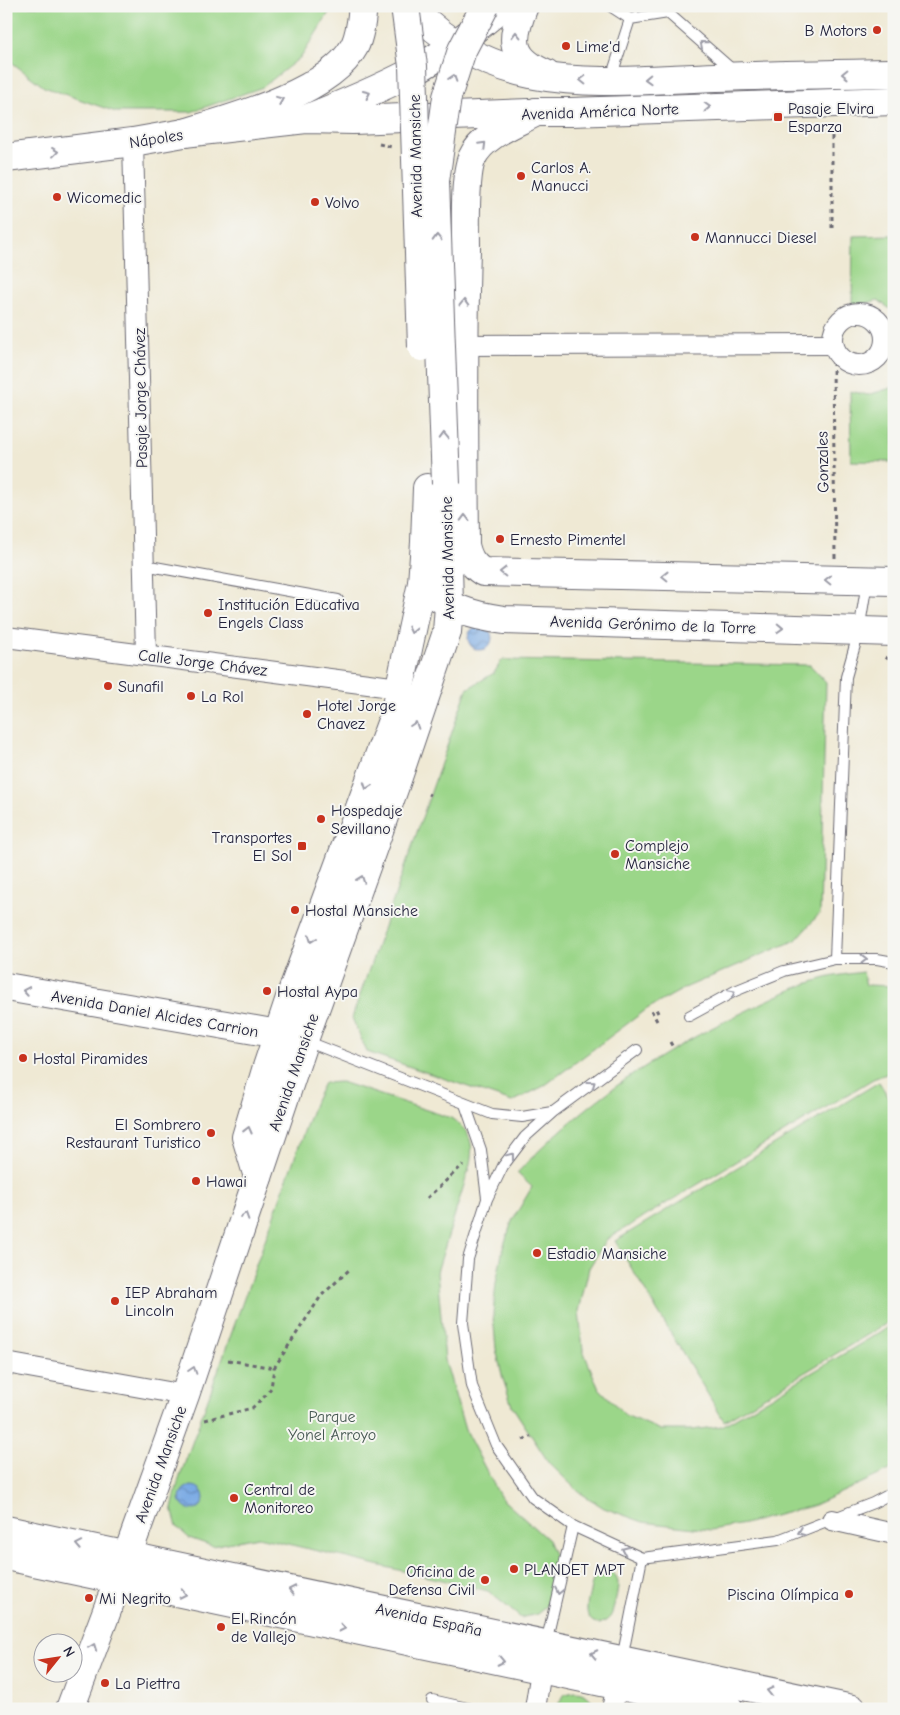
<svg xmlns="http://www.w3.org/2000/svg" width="900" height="1715" viewBox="0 0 900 1715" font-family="'Comic Neue',sans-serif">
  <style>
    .park { fill: #9bd689; stroke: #5e7c62 }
    .water { fill: url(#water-waves); stroke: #4e6690 }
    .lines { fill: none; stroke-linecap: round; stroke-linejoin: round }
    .lane-casing { stroke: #6a6871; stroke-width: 12 }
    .street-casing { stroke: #6a6871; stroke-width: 22 }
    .secondary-casing { stroke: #6a6871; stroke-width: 30 }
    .primary-casing { stroke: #6a6871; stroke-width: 30 }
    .highway-casing { stroke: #6a6871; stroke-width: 30 }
    .path { stroke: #6a6871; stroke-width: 3; stroke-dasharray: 4 4; stroke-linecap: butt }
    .lane { stroke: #fff; stroke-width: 10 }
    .street { stroke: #fff; stroke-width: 20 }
    .secondary { stroke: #fff; stroke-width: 28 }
    .primary { stroke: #fff; stroke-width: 28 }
    .highway { stroke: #fff; stroke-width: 28 }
    .highway-bridge-casing { stroke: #6a6871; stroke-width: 30; stroke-linecap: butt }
    .highway-bridge { stroke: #fff; stroke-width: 28 }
    .oneway { stroke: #9c9ca7 }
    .poi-dot { fill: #c8321e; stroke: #f6f6f2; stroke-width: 2 }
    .labels { text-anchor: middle; stroke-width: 4; stroke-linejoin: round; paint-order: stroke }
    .poi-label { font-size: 16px; fill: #22223b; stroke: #f6f6f2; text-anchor: start }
    .street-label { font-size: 16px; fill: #22223b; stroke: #f6f6f2 }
    .park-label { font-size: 16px; fill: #465852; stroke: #f6f6f2 }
  </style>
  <defs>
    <pattern id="water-waves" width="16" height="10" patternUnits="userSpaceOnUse" patternTransform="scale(1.25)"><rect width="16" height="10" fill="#7aaae4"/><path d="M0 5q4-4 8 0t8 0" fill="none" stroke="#648aba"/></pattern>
  </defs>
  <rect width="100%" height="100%" fill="#f6f6f2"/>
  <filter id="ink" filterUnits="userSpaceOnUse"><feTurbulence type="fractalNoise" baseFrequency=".02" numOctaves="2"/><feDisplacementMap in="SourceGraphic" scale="10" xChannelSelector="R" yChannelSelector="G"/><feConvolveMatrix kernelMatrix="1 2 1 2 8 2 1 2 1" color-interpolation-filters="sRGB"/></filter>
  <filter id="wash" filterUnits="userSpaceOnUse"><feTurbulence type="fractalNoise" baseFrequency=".0096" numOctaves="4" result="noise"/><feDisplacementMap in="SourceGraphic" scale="20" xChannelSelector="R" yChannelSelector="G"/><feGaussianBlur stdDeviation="1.12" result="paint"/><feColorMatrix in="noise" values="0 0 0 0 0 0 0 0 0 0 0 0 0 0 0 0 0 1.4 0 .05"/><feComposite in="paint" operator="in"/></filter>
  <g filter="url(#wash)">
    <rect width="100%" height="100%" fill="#efe9d4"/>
    <g class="park">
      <polygon points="6,6 333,6 302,56 263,87 191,112 116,112 44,87 6,58"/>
      <polygon points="894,235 894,312 878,300 867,303 852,304 853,236"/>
      <polygon points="894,387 894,462 851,461 850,391 868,395"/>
      <polygon points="502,660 810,665 826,682 820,913 796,940 687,987 647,1009 544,1086 512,1102 367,1052 352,1018 467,689 494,673"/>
      <path d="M863,972L866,985L894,986V1071L873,1079L607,1239L589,1268L579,1311L583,1350L598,1387L625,1415L661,1430H692L722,1426L894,1324V1468L812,1506L744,1524L711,1530L643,1522L604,1508L579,1492L549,1463L512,1406L503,1379L496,1349L493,1314L496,1283L503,1248L512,1221L532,1187L517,1173C585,1101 659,1052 748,1010C772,998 797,986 822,979C835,975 850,974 863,972Z"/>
      <path d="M341,1082L451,1118C473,1133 475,1146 468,1172L437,1272L445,1360L465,1430L501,1498L548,1540L556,1559L548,1605L537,1614L521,1618L488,1591L258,1537L212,1546L189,1538L177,1527L172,1508L178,1482L315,1101L324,1083Z"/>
      <polygon points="879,1082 894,1106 894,1319 724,1421 615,1241"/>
      <path d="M605,1570C623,1573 618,1589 615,1602C613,1607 613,1613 610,1617C607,1621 603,1622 600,1624C582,1621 587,1604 590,1592C591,1587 592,1581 595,1576C597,1573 600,1572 605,1570Z"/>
      <path d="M574,1692C585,1692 592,1698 596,1709H555L565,1694Z"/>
    </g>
    <g class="water">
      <circle cx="480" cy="638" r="12"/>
      <circle cx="192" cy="1498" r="12"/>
    </g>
  </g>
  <g filter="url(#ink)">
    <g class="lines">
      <defs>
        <g id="lane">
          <polyline points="610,6 630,19"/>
          <polyline points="611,78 630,19 668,13 735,72"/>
          <polyline points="144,565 338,600"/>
          <polyline points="835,959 846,677 859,631 867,582"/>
          <polyline points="689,1016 735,991 784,971 835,959 877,959 894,962"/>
          <polyline points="306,1041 492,1114 522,1117 552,1112"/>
          <polyline points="637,1050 553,1112 525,1137 503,1166 487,1199 468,1259 463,1323 472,1386 496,1445 533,1498 573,1526 642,1558 778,1540 873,1503 894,1492"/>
          <polyline points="465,1104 481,1150 487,1198"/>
          <polyline points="546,1643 573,1526"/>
          <polyline points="622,1659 642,1558"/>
          <polyline points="432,1700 472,1709"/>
        </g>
        <g id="street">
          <polyline points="133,142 146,654"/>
          <circle cx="859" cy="339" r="26"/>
          <polyline points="463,345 833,344"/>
          <polyline points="6,637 399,688"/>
          <polyline points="6,1363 185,1395"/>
          <polyline points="832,1520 894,1534"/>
          <polyline points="535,1709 543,1658"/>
          <polyline points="612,1709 620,1672"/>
        </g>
        <g id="secondary">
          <path d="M536,112C515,124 483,134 472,158C464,176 466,227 466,249C463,347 464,446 465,545C468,558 472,565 483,572L894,581"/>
          <polyline points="6,158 133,142 184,133 306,119 353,120 529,113"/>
          <path d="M422,583C449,609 468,615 504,620L894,632"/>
          <polyline points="6,987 278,1034 300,1039"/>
          <polyline points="70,1709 118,1581"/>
        </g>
        <g id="primary">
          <path d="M410,6C499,99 600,81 716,77C775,75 834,74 894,73"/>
          <path d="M524,6C510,40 509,58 546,74"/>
          <polyline points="536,112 571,112 894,101"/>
          <path d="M306,119C341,105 375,91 408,74C443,56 473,31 503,6"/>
          <path d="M184,133C231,119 330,92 354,47C359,38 363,16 362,6"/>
          <polyline points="6,1530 852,1709"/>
          <polyline points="6,1556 729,1709"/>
        </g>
        <g id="highway">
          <polyline points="258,1177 246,1137 266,1070 291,995 394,715 422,583 425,542 427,488"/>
          <polyline points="118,1581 185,1395 304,1040 396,783 447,632 449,606 446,484"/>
        </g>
      </defs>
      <use href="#lane" class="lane-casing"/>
      <use href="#street" class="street-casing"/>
      <use href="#secondary" class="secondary-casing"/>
      <use href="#primary" class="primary-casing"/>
      <use href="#highway" class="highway-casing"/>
      <g class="path">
        <polyline points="379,144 392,147"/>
        <polyline points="832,228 832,126"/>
        <polyline points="833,362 835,558"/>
        <polyline points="885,657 894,662"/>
        <polyline points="428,794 430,795"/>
        <polyline points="657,1021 652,1012 656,1009 658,1013"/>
        <polyline points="670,1042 674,1049"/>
        <polyline points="427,1198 463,1165"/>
        <polyline points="228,1360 274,1368"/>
        <polyline points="205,1420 252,1408 265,1396 271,1388 274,1368 321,1296 349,1270"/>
        <polyline points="523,1440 531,1436"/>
      </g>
      <use href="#lane" class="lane"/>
      <use href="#street" class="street"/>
      <use href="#secondary" class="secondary"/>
      <use href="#primary" class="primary"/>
      <use href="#highway" class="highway"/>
      <defs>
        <g id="highway-bridge">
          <polyline points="405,6 413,66 422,347"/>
          <polyline points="446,484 435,181 447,97 462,50 485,6"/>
        </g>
      </defs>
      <use href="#highway-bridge" class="highway-bridge-casing"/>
      <use href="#highway-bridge" class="highway-bridge"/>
    </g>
    <defs><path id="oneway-chevron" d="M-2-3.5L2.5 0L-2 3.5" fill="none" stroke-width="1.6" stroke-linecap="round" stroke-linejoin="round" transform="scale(1.25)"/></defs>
    <g class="oneway">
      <use href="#oneway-chevron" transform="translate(516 35) rotate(-91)"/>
      <use href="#oneway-chevron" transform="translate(703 44) rotate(-139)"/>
      <use href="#oneway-chevron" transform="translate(845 74) rotate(179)"/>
      <use href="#oneway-chevron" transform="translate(453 78) rotate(-72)"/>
      <use href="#oneway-chevron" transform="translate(648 79) rotate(178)"/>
      <use href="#oneway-chevron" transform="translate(583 80) rotate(-179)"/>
      <use href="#oneway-chevron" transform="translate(367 94) rotate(-25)"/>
      <use href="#oneway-chevron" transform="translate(280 100) rotate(-22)"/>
      <use href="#oneway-chevron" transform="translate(707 107) rotate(-2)"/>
      <use href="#oneway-chevron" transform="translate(483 145) rotate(-45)"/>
      <use href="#oneway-chevron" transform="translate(55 152) rotate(-7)"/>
      <use href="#oneway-chevron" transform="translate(437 238) rotate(-92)"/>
      <use href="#oneway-chevron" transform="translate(464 303) rotate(-89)"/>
      <use href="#oneway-chevron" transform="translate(444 436) rotate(-92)"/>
      <use href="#oneway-chevron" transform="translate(465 518) rotate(-91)"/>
      <use href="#oneway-chevron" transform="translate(503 572) rotate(-179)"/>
      <use href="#oneway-chevron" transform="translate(665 576) rotate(-179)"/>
      <use href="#oneway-chevron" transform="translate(828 580) rotate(-179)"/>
      <use href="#oneway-chevron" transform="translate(780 628) rotate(2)"/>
      <use href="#oneway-chevron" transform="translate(412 630) rotate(103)"/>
      <use href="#oneway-chevron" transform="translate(415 725) rotate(-72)"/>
      <use href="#oneway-chevron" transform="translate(367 786) rotate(110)"/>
      <use href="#oneway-chevron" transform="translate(361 879) rotate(-70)"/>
      <use href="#oneway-chevron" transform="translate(312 939) rotate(110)"/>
      <use href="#oneway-chevron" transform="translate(864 959)"/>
      <use href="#oneway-chevron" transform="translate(26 991) rotate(-170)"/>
      <use href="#oneway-chevron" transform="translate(732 993) rotate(-27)"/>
      <use href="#oneway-chevron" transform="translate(592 1084) rotate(-36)"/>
      <use href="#oneway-chevron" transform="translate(248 1130) rotate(-76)"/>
      <use href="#oneway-chevron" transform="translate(511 1156) rotate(-53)"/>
      <use href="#oneway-chevron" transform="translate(245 1216) rotate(-72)"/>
      <use href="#oneway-chevron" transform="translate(193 1370) rotate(-72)"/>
      <use href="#oneway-chevron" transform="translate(801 1532) rotate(159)"/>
      <use href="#oneway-chevron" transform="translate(79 1545) rotate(-169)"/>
      <use href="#oneway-chevron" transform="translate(625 1550) rotate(-155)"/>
      <use href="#oneway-chevron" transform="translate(292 1590) rotate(-168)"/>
      <use href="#oneway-chevron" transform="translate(559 1591) rotate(102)"/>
      <use href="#oneway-chevron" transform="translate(183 1594) rotate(12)"/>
      <use href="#oneway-chevron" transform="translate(342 1628) rotate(12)"/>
      <use href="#oneway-chevron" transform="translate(93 1647) rotate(-69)"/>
      <use href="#oneway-chevron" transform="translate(594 1654) rotate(-168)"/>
      <use href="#oneway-chevron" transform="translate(501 1661) rotate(12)"/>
      <use href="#oneway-chevron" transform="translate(770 1691) rotate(-168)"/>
    </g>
  </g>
  <g class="poi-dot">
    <circle cx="877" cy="30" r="5"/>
    <circle cx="566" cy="46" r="5"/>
    <rect x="773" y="112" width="10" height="10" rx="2.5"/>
    <circle cx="521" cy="176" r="5"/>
    <circle cx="57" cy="197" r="5"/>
    <circle cx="315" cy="202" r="5"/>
    <circle cx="695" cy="237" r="5"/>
    <circle cx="500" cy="539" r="5"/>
    <circle cx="208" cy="613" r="5"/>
    <circle cx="108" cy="686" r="5"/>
    <circle cx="191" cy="696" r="5"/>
    <circle cx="307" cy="714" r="5"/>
    <circle cx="321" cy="819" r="5"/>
    <rect x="297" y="841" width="10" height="10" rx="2.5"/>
    <circle cx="615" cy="854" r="5"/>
    <circle cx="295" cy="910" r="5"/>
    <circle cx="267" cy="991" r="5"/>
    <circle cx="23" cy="1058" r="5"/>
    <circle cx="211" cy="1133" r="5"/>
    <circle cx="196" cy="1181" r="5"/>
    <circle cx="537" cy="1253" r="5"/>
    <circle cx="115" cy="1301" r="5"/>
    <circle cx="234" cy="1498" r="5"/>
    <circle cx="514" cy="1569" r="5"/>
    <circle cx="485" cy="1580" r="5"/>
    <circle cx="849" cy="1594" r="5"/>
    <circle cx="89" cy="1598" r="5"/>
    <circle cx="221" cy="1627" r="5"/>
    <circle cx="105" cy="1683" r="5"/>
  </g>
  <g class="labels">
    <g class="poi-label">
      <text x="867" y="36" text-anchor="end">B Motors</text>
      <text x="576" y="52">Lime'd</text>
      <text x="788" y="114">Pasaje Elvira<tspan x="788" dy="18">Esparza</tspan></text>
      <text x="531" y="173">Carlos A.<tspan x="531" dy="18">Manucci</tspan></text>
      <text x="67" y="203">Wicomedic</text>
      <text x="325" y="208">Volvo</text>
      <text x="705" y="243">Mannucci Diesel</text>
      <text x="510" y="545">Ernesto Pimentel</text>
      <text x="218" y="610">Institución Educativa<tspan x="218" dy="18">Engels Class</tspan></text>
      <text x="118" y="692">Sunafil</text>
      <text x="201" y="702">La Rol</text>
      <text x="317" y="711">Hotel Jorge<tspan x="317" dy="18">Chavez</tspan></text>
      <text x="331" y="816">Hospedaje<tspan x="331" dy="18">Sevillano</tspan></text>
      <text x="292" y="843" text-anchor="end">Transportes<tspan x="292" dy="18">El Sol</tspan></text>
      <text x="625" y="851">Complejo<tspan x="625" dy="18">Mansiche</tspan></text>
      <text x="305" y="916">Hostal Mansiche</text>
      <text x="277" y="997">Hostal Aypa</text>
      <text x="33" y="1064">Hostal Piramides</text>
      <text x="201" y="1130" text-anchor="end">El Sombrero<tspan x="201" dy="18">Restaurant Turistico</tspan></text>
      <text x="206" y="1187">Hawai</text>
      <text x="547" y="1259">Estadio Mansiche</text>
      <text x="125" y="1298">IEP Abraham<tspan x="125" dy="18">Lincoln</tspan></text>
      <text x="244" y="1495">Central de<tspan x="244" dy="18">Monitoreo</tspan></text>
      <text x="524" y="1575">PLANDET MPT</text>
      <text x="475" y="1577" text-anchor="end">Oficina de<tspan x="475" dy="18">Defensa Civil</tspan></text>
      <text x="839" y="1600" text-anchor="end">Piscina Olímpica</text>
      <text x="99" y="1604">Mi Negrito</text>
      <text x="231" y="1624">El Rincón<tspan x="231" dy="18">de Vallejo</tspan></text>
      <text x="115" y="1689">La Piettra</text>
    </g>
    <g class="street-label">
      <text transform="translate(600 111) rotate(-2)" y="6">Avenida América Norte</text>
      <text transform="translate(156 138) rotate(-9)" y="6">Nápoles</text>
      <text transform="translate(415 156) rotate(-91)" y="6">Avenida Mansiche</text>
      <text transform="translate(140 398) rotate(-91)" y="6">Pasaje Jorge Chávez</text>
      <text transform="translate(822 462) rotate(-91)" y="6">Gonzales</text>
      <text transform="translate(447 558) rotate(-91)" y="6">Avenida Mansiche</text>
      <text transform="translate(653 624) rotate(2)" y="6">Avenida Gerónimo de la Torre</text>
      <text transform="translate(203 662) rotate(7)" y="6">Calle Jorge Chávez</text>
      <text transform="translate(155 1013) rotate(10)" y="6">Avenida Daniel Alcides Carrion</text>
      <text transform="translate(293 1072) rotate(-71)" y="6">Avenida Mansiche</text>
      <text transform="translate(160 1464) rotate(-70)" y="6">Avenida Mansiche</text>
      <text transform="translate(429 1619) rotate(12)" y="6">Avenida España</text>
    </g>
    <g class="park-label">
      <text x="332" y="1422">Parque<tspan x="332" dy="18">Yonel Arroyo</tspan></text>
    </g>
  </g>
  <rect width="900" height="1715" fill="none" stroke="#f6f6f2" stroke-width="25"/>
  <g transform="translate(58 1658) rotate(60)"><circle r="24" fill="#f6f6f2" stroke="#a1a1a9"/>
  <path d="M0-4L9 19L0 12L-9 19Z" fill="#c8321e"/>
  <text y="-8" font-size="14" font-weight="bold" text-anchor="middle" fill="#22223b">N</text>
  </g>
</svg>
